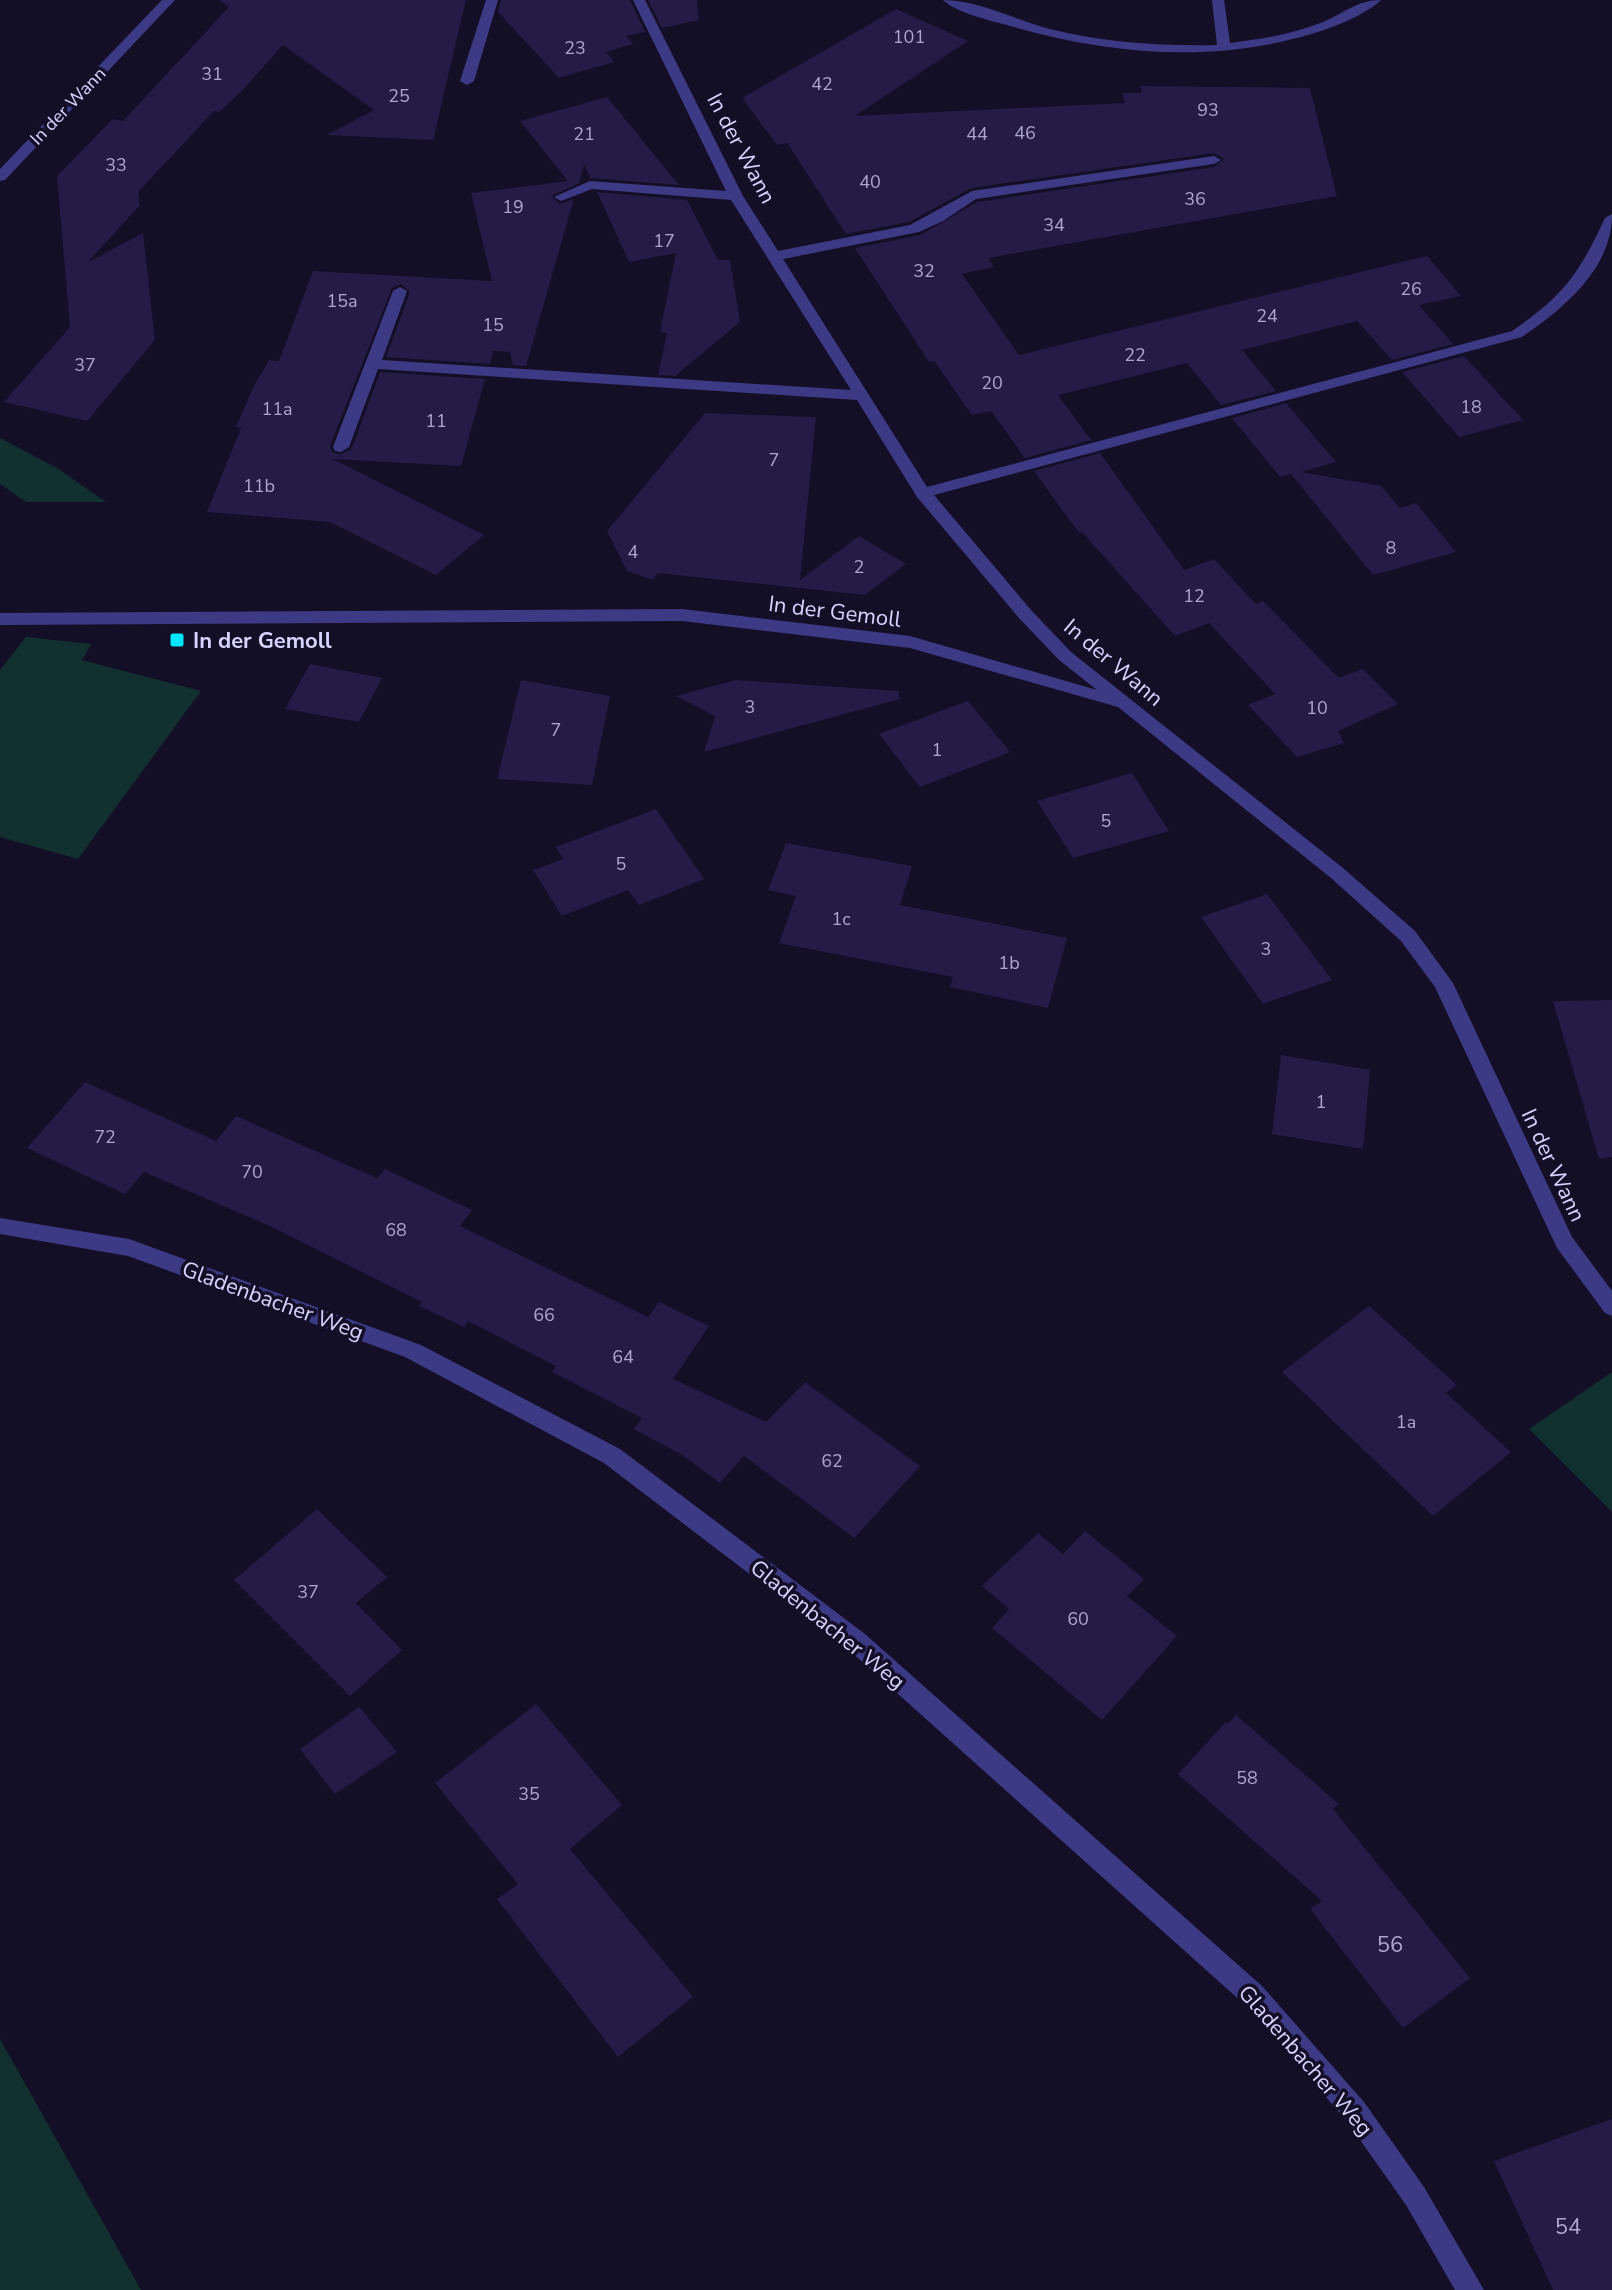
<svg xmlns="http://www.w3.org/2000/svg" width="1612" height="2290" viewBox="0 0 1612 2290" font-family="'Nunito Sans',sans-serif">
  <style>
    .green { fill: #12302f }
    .building { fill: #241b47 }
    .lines { fill: none; stroke-linecap: round; stroke-linejoin: round }
    .minor { fill: #3d3a85; fill-rule: evenodd }
    .poi-dot { fill: #00e5ff; stroke: #130f26; stroke-width: 3 }
    .labels { text-anchor: middle; stroke-width: 7; stroke-linejoin: round; paint-order: stroke }
    .number-label { font-size: 18px; fill: #aca6d1 }
    .far-street-label { font-size: 18px; fill: #d9d4ff; stroke: #130f26 }
    .street-label { font-size: 22px; fill: #d9d4ff; stroke: #130f26 }
    .poi-label { font-size: 22px; font-weight: bold; fill: #d9d4ff; stroke: #130f26; text-anchor: start }
    .near-number-label { font-size: 22px; fill: #aca6d1 }
  </style>
  <rect width="100%" height="100%" fill="#130f26"/>
  <g class="green">
    <polygon points="0,438 57,468 106,502 26,502 0,484"/>
    <polygon points="26,637 91,644 82,660 201,691 78,859 0,837 0,670"/>
    <polygon points="1612,1372 1612,1512 1529,1429"/>
    <polygon points="0,2039 141,2290 0,2290"/>
  </g>
  <g class="building">
    <polygon points="219,0 466,0 433,140 327,135 374,110 283,45 240,93 219,112 214,111 138,192 140,205 88,262 143,233 155,340 87,421 4,402 70,327 57,176 113,119 123,121 229,7"/>
    <polygon points="501,0 630,0 645,32 626,36 633,44 606,52 614,62 559,78 498,12"/>
    <polygon points="648,0 697,0 699,20 662,28"/>
    <polygon points="896,9 968,41 855,116 1124,103 1123,93 1142,93 1140,86 1310,88 1337,196 988,258 994,267 962,274 1019,355 1427,256 1461,296 1419,305 1453,344 1392,360 1357,321 1242,350 1276,391 1221,405 1187,363 1058,395 1091,440 1025,458 991,411 972,415 934,361 929,362 855,248 920,235 977,202 1214,167 1224,159 1214,153 972,188 909,222 846,234 787,143 777,145 742,98"/>
    <polygon points="607,97 679,185 590,178 584,164 579,183 551,196 560,204 574,199 526,366 513,365 510,352 493,351 490,364 386,357 410,292 401,284 392,288 330,446 332,452 340,455 352,448 380,372 485,379 461,466 333,459 484,535 436,575 330,522 207,512 241,428 236,427 253,388 269,360 279,361 313,271 492,281 471,193 568,181 520,121"/>
    <polygon points="597,192 687,200 718,260 730,260 740,322 675,376 658,375 667,333 660,332 676,253 629,262"/>
    <polygon points="1464,356 1523,420 1459,437 1402,372"/>
    <polygon points="1286,403 1336,462 1301,472 1381,486 1400,508 1416,503 1456,552 1373,575 1291,474 1280,477 1232,418"/>
    <polygon points="705,413 816,417 800,580 859,536 906,564 865,595 658,573 653,580 627,571 607,531"/>
    <polygon points="1100,453 1184,570 1214,559 1256,604 1263,601 1339,678 1363,669 1398,704 1338,731 1344,743 1297,757 1248,705 1275,694 1209,623 1175,636 1082,532 1079,533 1034,471"/>
    <polygon points="310,664 382,678 359,722 285,709"/>
    <polygon points="521,680 610,696 592,785 497,779"/>
    <polygon points="736,680 899,691 900,699 704,752 715,716 676,696"/>
    <polygon points="968,701 1010,752 920,787 879,734"/>
    <polygon points="1132,773 1169,831 1073,858 1037,801"/>
    <polygon points="656,809 704,879 639,905 628,890 562,916 533,870 563,859 556,847"/>
    <polygon points="786,843 912,866 900,905 1067,938 1048,1008 950,987 953,977 779,943 796,896 768,890"/>
    <polygon points="1267,894 1332,980 1263,1004 1201,917"/>
    <polygon points="1612,1000 1612,1157 1599,1159 1553,1001"/>
    <polygon points="1281,1055 1370,1070 1363,1149 1272,1134"/>
    <polygon points="85,1082 216,1141 236,1116 377,1178 385,1169 472,1210 460,1226 648,1317 659,1302 709,1326 673,1379 766,1422 805,1382 920,1466 854,1538 744,1456 720,1483 682,1455 634,1429 642,1418 552,1372 556,1366 468,1321 464,1327 419,1306 422,1302 270,1226 144,1172 125,1194 27,1148"/>
    <polygon points="1369,1306 1457,1385 1446,1393 1511,1452 1433,1516 1282,1372"/>
    <polygon points="317,1509 387,1577 356,1603 402,1650 350,1696 234,1580"/>
    <polygon points="1085,1531 1144,1579 1127,1596 1177,1636 1102,1720 992,1628 1009,1609 982,1586 1038,1533 1063,1554"/>
    <polygon points="536,1704 622,1805 570,1849 693,1997 618,2057 497,1899 518,1884 435,1783"/>
    <polygon points="359,1707 397,1752 335,1794 300,1749"/>
    <polygon points="1236,1715 1339,1804 1333,1809 1470,1978 1403,2028 1310,1909 1322,1901 1178,1774 1226,1722 1228,1724"/>
    <polygon points="1612,2119 1612,2290 1553,2290 1494,2161"/>
  </g>
  <g class="lines">
    <g class="minor">
      <polygon points="162,0 175,0 5,180 0,181 0,169"/>
      <polygon points="486,0 498,0 474,81 467,85 460,81"/>
      <path d="M633,0H645L743,196L778,251L910,225L972,191L1214,156L1221,160L1214,164L976,199L943,221L919,232L783,259L927,487L1512,331C1563,296 1579,274 1605,218L1612,214C1612,269 1564,308 1522,337L934,495L1031,610L1071,652L1343,868L1415,931L1453,983L1572,1237L1612,1291V1316L1605,1313L1557,1248L1435,987L1401,941L1331,878L1118,707L910,648L682,621L0,625V613L682,609L910,636L1097,690L1059,660L1019,618L917,497L857,400L378,369L349,447L341,452L335,451L333,447L393,291L400,287L407,291L382,360L851,390L731,200L592,189L561,201L554,197L590,181L726,191Z"/>
      <path d="M943,0C978,0 1015,20 1050,29C1105,43 1161,46 1217,45L1212,0H1224L1230,43C1262,39 1293,34 1323,22C1344,13 1358,0 1381,0C1364,16 1334,27 1311,34C1211,64 1109,54 1010,26C990,20 959,14 943,0Z"/>
      <polygon points="0,1218 129,1239 421,1345 620,1449 865,1634 1262,1986 1364,2102 1424,2187 1484,2290 1455,2290 1406,2205 1346,2120 1244,2004 849,1650 604,1463 405,1357 128,1256 0,1234"/>
    </g>
  </g>
  <rect class="poi-dot" x="169" y="632" width="16" height="16" rx="4"/>
  <g class="labels">
    <g class="number-label">
      <text x="909" y="43">101</text>
      <text x="575" y="54">23</text>
      <text x="212" y="80">31</text>
      <text x="822" y="90">42</text>
      <text x="399" y="102">25</text>
      <text x="1208" y="116">93</text>
      <text x="1025" y="139">46</text>
      <text x="584" y="140">21</text>
      <text x="977" y="140">44</text>
      <text x="116" y="171">33</text>
      <text x="870" y="188">40</text>
      <text x="1195" y="205">36</text>
      <text x="513" y="213">19</text>
      <text x="1054" y="231">34</text>
      <text x="664" y="247">17</text>
      <text x="924" y="277">32</text>
      <text x="1411" y="295">26</text>
      <text x="342" y="307">15a</text>
      <text x="1267" y="322">24</text>
      <text x="493" y="331">15</text>
      <text x="1135" y="361">22</text>
      <text x="85" y="371">37</text>
      <text x="992" y="389">20</text>
      <text x="1471" y="413">18</text>
      <text x="277" y="415">11a</text>
      <text x="436" y="427">11</text>
      <text x="774" y="466">7</text>
      <text x="259" y="492">11b</text>
      <text x="1391" y="554">8</text>
      <text x="633" y="558">4</text>
      <text x="859" y="573">2</text>
      <text x="1194" y="602">12</text>
      <text x="750" y="713">3</text>
      <text x="1317" y="714">10</text>
      <text x="556" y="736">7</text>
      <text x="937" y="756">1</text>
      <text x="1106" y="827">5</text>
      <text x="621" y="870">5</text>
      <text x="841" y="925">1c</text>
      <text x="1266" y="955">3</text>
      <text x="1009" y="969">1b</text>
      <text x="1321" y="1108">1</text>
      <text x="105" y="1143">72</text>
      <text x="252" y="1178">70</text>
      <text x="396" y="1236">68</text>
      <text x="544" y="1321">66</text>
      <text x="623" y="1363">64</text>
      <text x="1406" y="1428">1a</text>
      <text x="832" y="1467">62</text>
      <text x="308" y="1598">37</text>
      <text x="1078" y="1625">60</text>
      <text x="1247" y="1784">58</text>
      <text x="529" y="1800">35</text>
    </g>
    <g class="far-street-label">
      <text transform="translate(68 106) rotate(-46)" y="6">In der Wann</text>
    </g>
    <g class="street-label">
      <text transform="translate(742 148) rotate(62)" y="8">In der Wann</text>
      <text transform="translate(835 611) rotate(7)" y="8">In der Gemoll</text>
      <text transform="translate(1114 662) rotate(40)" y="8">In der Wann</text>
      <text transform="translate(1554 1165) rotate(65)" y="8">In der Wann</text>
      <text transform="translate(273 1300) rotate(20)" y="8">Gladenbacher Weg</text>
      <text transform="translate(828 1624) rotate(39)" y="8">Gladenbacher Weg</text>
      <text transform="translate(1306 2060) rotate(49)" y="8">Gladenbacher Weg</text>
    </g>
    <g class="poi-label">
      <text x="193" y="648">In der Gemoll</text>
    </g>
    <g class="near-number-label">
      <text x="1390" y="1952">56</text>
      <text x="1568" y="2234">54</text>
    </g>
  </g>
</svg>
